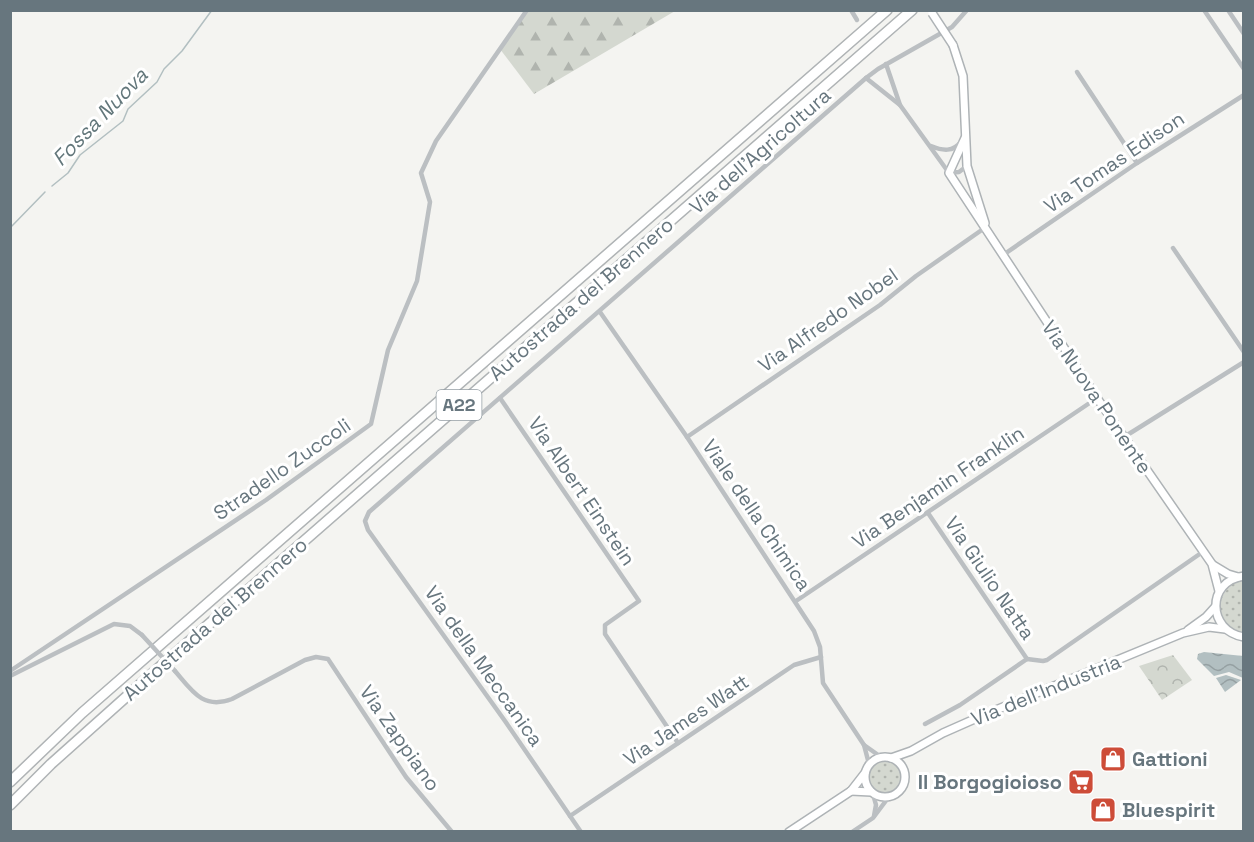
<svg xmlns="http://www.w3.org/2000/svg" width="1254" height="842" viewBox="0 0 1254 842" font-family="'Space Grotesk',sans-serif">
  <style>
    .grass { fill: url(#grass-dots) }
    .forest { fill: url(#forest-firs) }
    .park { fill: url(#park-crowns) }
    .water { fill: url(#water-waves) }
    .lines { fill: none; stroke-linecap: round; stroke-linejoin: round }
    .stream { stroke: #b2bfc1; stroke-width: 1.5 }
    .secondary-casing { stroke: #aeb3b6; stroke-width: 10 }
    .highway-casing { stroke: #afb3b5; stroke-width: 12 }
    .street { stroke: #bbbfc2; stroke-width: 4.5 }
    .secondary { stroke: #fff; stroke-width: 7 }
    .highway { stroke: #fff; stroke-width: 9 }
    .secondary-bridge-casing { stroke: #aeb3b6; stroke-width: 10; stroke-linecap: butt }
    .street-bridge { stroke: #bbbfc2; stroke-width: 4.5 }
    .secondary-bridge { stroke: #fff; stroke-width: 7 }
    .labels { text-anchor: middle; stroke-width: 6; stroke-linejoin: round; paint-order: stroke }
    .shield { fill: #fff; stroke: #959fa5; stroke-width: 1.5 }
    .shield-label { font-size: 18px; font-weight: bold; fill: #67767e }
    .street-label { font-size: 20px; fill: #67767e; stroke: #fff }
    .poi-label { font-size: 20px; font-weight: bold; fill: #67767e; stroke: #fff; text-anchor: start }
    .water-label { font-size: 21px; font-style: italic; fill: #63777b; stroke: #fff }
  </style>
  <defs>
    <pattern id="grass-dots" width="8" height="8" patternUnits="userSpaceOnUse" patternTransform="scale(1.5)"><rect width="8" height="8" fill="#d4d8d0"/><path d="M2 2h.1M6 6h.1" fill="none" stroke="#b0b4ae" stroke-width="1.8" stroke-linecap="round"/></pattern>
    <pattern id="forest-firs" width="22" height="20" patternUnits="userSpaceOnUse" patternTransform="scale(1.5)"><rect width="22" height="20" fill="#d4d8d0"/><path d="M5 1l3.5 6h-7zM16 11l3.5 6h-7z" fill="#b0b4ae"/></pattern>
    <pattern id="park-crowns" width="20" height="18" patternUnits="userSpaceOnUse" patternTransform="scale(1.5)"><rect width="20" height="18" fill="#d4d8d0"/><path d="M2 6a3 3 0 1 1 6 0M12 15a3 3 0 1 1 6 0" fill="none" stroke="#b0b4ae"/></pattern>
    <pattern id="water-waves" width="16" height="10" patternUnits="userSpaceOnUse" patternTransform="scale(1.5)"><rect width="16" height="10" fill="#b2bfc1"/><path d="M0 5q4-4 8 0t8 0" fill="none" stroke="#95a0a2"/></pattern>
  </defs>
  <rect width="100%" height="100%" fill="#f4f4f1"/>
  <g class="grass">
    <path d="M1243,580V632C1211,626 1213,588 1243,580Z"/>
    <circle cx="884" cy="777" r="17"/>
  </g>
  <polygon class="forest" points="524,11 675,11 534,94 500,49"/>
  <polygon class="park" points="1173,655 1192,680 1162,700 1139,666"/>
  <g class="water">
    <polygon points="1204,652 1243,656 1243,678 1229,672 1214,676 1197,659 1198,654"/>
    <polygon points="1226,675 1241,680 1225,692 1216,678"/>
  </g>
  <g class="lines">
    <g class="stream">
      <polyline points="52,186 68,173 80,155 123,121 128,109 157,82 164,69 182,51 212,10"/>
      <polyline points="10,228 45,192"/>
    </g>
    <defs>
      <g id="secondary">
        <polyline points="953,45 963,76 967,166 985,223"/>
        <polyline points="965,138 949,173 1097,398 1212,564 1219,591"/>
        <polyline points="1213,565 1228,574 1238,577"/>
        <path d="M1244,576C1206,581 1207,631 1244,637"/>
        <polyline points="1188,630 1206,617 1215,607"/>
        <circle cx="885" cy="777" r="20"/>
        <polyline points="891,758 911,751 943,733 986,714 1183,633 1209,627 1225,629"/>
        <polyline points="851,791 871,792"/>
        <polyline points="789,832 851,791 865,773"/>
      </g>
      <g id="highway">
        <polyline points="10,782 82,713 887,10"/>
        <polyline points="10,805 51,764 154,672 912,10"/>
      </g>
    </defs>
    <use href="#secondary" class="secondary-casing"/>
    <use href="#highway" class="highway-casing"/>
    <g class="street">
      <polyline points="851,10 857,20"/>
      <polyline points="1204,10 1244,69"/>
      <polyline points="1228,10 1244,34"/>
      <polyline points="886,64 900,105 949,173 959,172 967,166"/>
      <polyline points="1077,72 1137,163"/>
      <polyline points="866,78 900,105"/>
      <path d="M931,146C943,151 953,152 961,142"/>
      <polyline points="1173,248 1244,352"/>
      <polyline points="1003,255 1137,163 1244,95"/>
      <polyline points="600,312 687,437 814,631 820,647 823,683 864,745 869,764"/>
      <polyline points="500,398 639,601 605,625 605,634 678,743"/>
      <polyline points="687,437 880,305 916,276 986,227"/>
      <polyline points="1124,437 1244,362"/>
      <polyline points="928,513 1027,659"/>
      <polyline points="796,601 1097,398"/>
      <polyline points="1027,659 1043,661 1047,660 1204,551"/>
      <polyline points="10,671 266,500 371,424 388,350 417,281 430,202 421,173 436,141 527,10"/>
      <path d="M175,671C192,691 203,710 232,699L305,660L316,657L328,659L406,777L452,832"/>
      <polyline points="10,676 114,624 130,626 142,635"/>
      <polyline points="925,724 960,705 1027,659"/>
      <polyline points="864,745 881,757"/>
      <polyline points="873,794 876,805 874,816"/>
      <polyline points="570,816 794,665 821,657"/>
      <polyline points="581,832 505,721 368,530 365,521 369,512 866,78 878,69 952,27 967,10"/>
      <polyline points="852,832 873,818 888,798"/>
    </g>
    <use href="#secondary" class="secondary"/>
    <use href="#highway" class="highway"/>
    <defs>
      <polyline id="secondary-bridge" points="932,13 953,45"/>
    </defs>
    <use href="#secondary-bridge" class="secondary-bridge-casing"/>
    <polyline class="street-bridge" points="142,635 175,671"/>
    <use href="#secondary-bridge" class="secondary-bridge"/>
  </g>
  <defs>
    <symbol id="shop-square" viewBox="-11 -11 22 22"><rect x="-9" y="-9" width="18" height="18" rx="4" fill="#cd4c38" stroke="#fff"/><path d="M-5-2.5h2.3a2.7 3.5 0 0 1 5.4 0H5L5.5 6h-11ZM-1.5-2.5h3a1.5 2.3 0 0 0-3 0Z" fill="#fff"/></symbol>
    <symbol id="supermarket-square" viewBox="-11 -11 22 22"><rect x="-9" y="-9" width="18" height="18" rx="4" fill="#cd4c38" stroke="#fff"/><path d="M-6-5.5h2.5l.6 2H6L4.5 2H-2.5L-4.4-4H-6ZM-1.5 3.2a1.3 1.3 0 1 0 .1 0ZM3 3.2a1.3 1.3 0 1 0 .1 0Z" fill="#fff"/></symbol>
  </defs>
  <g fill-rule="evenodd">
    <use href="#shop-square" x="1098" y="744" width="30" height="30"/>
    <use href="#supermarket-square" x="1066" y="767" width="30" height="30"/>
    <use href="#shop-square" x="1088" y="795" width="30" height="30"/>
  </g>
  <g class="labels">
    <rect class="shield" x="436.5" y="390" width="45" height="30" rx="4.5"/>
    <g class="shield-label">
      <text x="459" y="411">A22</text>
    </g>
    <g class="street-label">
      <text transform="translate(760 151) rotate(-41)" y="7">Via dell'Agricoltura</text>
      <text transform="translate(1114 162) rotate(-34)" y="7">Via Tomas Edison</text>
      <text transform="translate(581 299) rotate(-41)" y="7">Autostrada del Brennero</text>
      <text transform="translate(828 320) rotate(-35)" y="7">Via Alfredo Nobel</text>
      <text transform="translate(1097 397) rotate(56)" y="7">Via Nuova Ponente</text>
      <text transform="translate(282 469) rotate(-35)" y="7">Stradello Zuccoli</text>
      <text transform="translate(938 487) rotate(-34)" y="7">Via Benjamin Franklin</text>
      <text transform="translate(582 491) rotate(56)" y="7">Via Albert Einstein</text>
      <text transform="translate(757 515) rotate(56)" y="7">Viale della Chimica</text>
      <text transform="translate(990 578) rotate(56)" y="7">Via Giulio Natta</text>
      <text transform="translate(215 619) rotate(-41)" y="7">Autostrada del Brennero</text>
      <text transform="translate(484 666) rotate(55)" y="7">Via della Meccanica</text>
      <text transform="translate(1046 690) rotate(-22)" y="7">Via dell'Industria</text>
      <text transform="translate(686 720) rotate(-34)" y="7">Via James Watt</text>
      <text transform="translate(400 738) rotate(55)" y="7">Via Zappiano</text>
    </g>
    <g class="poi-label">
      <text x="1132" y="766">Gattioni</text>
      <text x="1062" y="789" text-anchor="end">Il Borgogioioso</text>
      <text x="1122" y="817">Bluespirit</text>
    </g>
    <g class="water-label">
      <text transform="translate(100 117) rotate(-46)" y="7">Fossa Nuova</text>
    </g>
  </g>
  <rect width="1254" height="842" fill="none" stroke="#67767e" stroke-width="24"/>
</svg>
